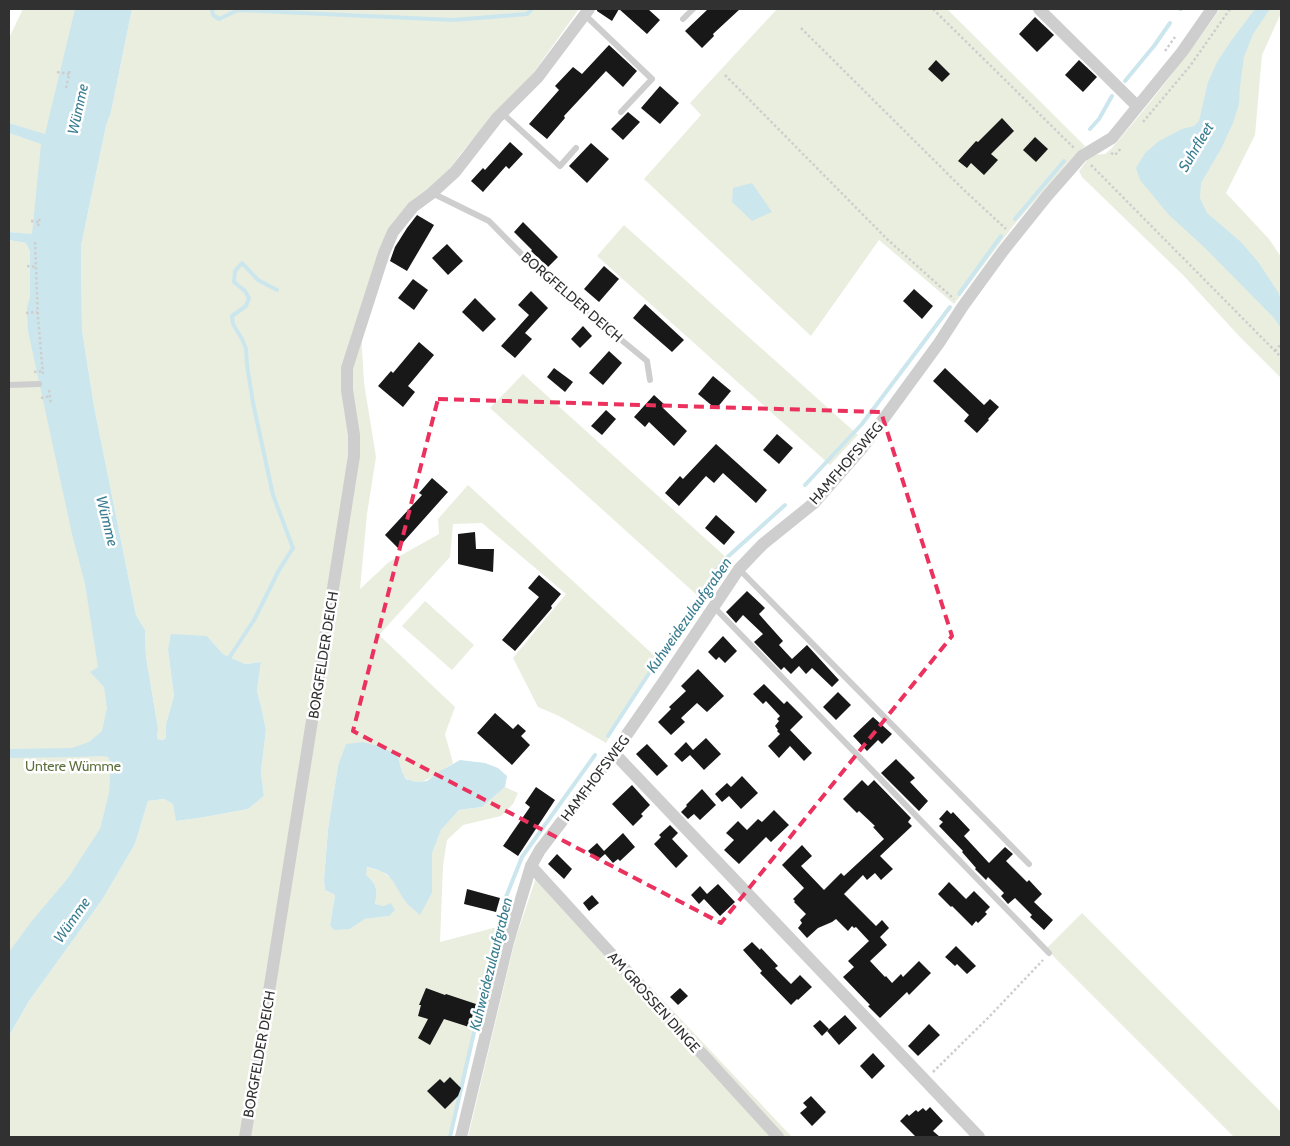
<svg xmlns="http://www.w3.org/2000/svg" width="1290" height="1146" viewBox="0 0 1290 1146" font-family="Cabin,sans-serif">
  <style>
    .green { fill: #eaeedf }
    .water { fill: #cce6ee }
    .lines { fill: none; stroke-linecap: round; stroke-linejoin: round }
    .stream { stroke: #cce6ee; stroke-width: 4 }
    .building { fill: #181818 }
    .path { stroke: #cecece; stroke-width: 2.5; stroke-dasharray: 2.5 2.5; stroke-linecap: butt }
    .lane { stroke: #cecece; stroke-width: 6 }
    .street { stroke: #cecece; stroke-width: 12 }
    .marked { fill: none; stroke: #eb315d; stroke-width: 4; stroke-dasharray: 10 6; stroke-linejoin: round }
    .labels { text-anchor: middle; stroke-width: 5; stroke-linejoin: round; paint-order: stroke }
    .street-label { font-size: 14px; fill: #313131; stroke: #fff }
    .park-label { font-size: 14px; fill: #5c6f3c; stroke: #fff }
    .water-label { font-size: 15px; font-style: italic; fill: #397d90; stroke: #fff }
  </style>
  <rect width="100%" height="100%" fill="#fff"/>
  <g class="green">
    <polygon points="23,9 110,9 60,254 139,764 9,990 9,240 27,243 28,234 9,232 9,133 39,143 42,134 9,123 9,38"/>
    <path d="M132,9H579L524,86L487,123L462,152L444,177L415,198L360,315L364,383L376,457L367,514L360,589L389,562L439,534L438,519L468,485L657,658L606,743L559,716L538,707L513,658L566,594L482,523L453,524L450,557L379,635L455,707L445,734L453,763C441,770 421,790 407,779C401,774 400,763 398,756L338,766L328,829L324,880L325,890L335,895L330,925L350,929L365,919L389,916L384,906L375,904C378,890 377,884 366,875V867L381,871L392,879L406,902L420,914L432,893V852L441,830L459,810L482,807L505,787L518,793L513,804L501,816L463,825L447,840L443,866L440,942L501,926L449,1137H9V1036L29,1001L102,900L135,844L148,801L164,799L173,804L177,821L199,818L248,809L264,796L261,772L266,730L261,706L257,691L261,662L245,664L223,654L207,636L168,650L174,696L166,724V738L163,740L157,739L158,728L146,657L145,630L136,615L94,406L82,330L81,246L106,126L111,112Z"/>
    <polygon points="777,9 947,9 1085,146 1072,158 1013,226 954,304 879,240 811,336 644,179 701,115 690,103"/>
    <path d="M1220,9H1281V13L1262,55L1255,135L1226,193L1269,239L1281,257V378L1239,336L1183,275L1082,177L1079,171L1091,155L1105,154L1111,149C1150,104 1186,57 1220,9Z"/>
    <polygon points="624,225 858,435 830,465 597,256"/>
    <polygon points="523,374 729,560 698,596 490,408"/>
    <polygon points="425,601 474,645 452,670 402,626"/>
    <polygon points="539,869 792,1137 468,1137 515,940"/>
    <polygon points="1082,913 1281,1112 1281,1137 1234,1137 1055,958 1047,948"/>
  </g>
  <g class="water">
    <polygon points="75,9 132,9 111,112 106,126 81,246 82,330 94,406 136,615 145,630 146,657 158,728 157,739 163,740 166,738 166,724 174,696 168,650 171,634 207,636 223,654 245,664 261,662 257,691 261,706 266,730 261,772 264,796 248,809 199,818 176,821 173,804 164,799 148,801 135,844 102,900 29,1001 9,1036 9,952 31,922 68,878 100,829 109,793 111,763 108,757 103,756 78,757 9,758 9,749 72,748 89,742 102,731 107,708 104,687 90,672 98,667 85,584 72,534 28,331 27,308 30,297 30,251 26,243 9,240 9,232 32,234 41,144 9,133 9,123 45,134"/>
    <polygon points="1255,9 1270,9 1253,34 1244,57 1240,86 1239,104 1233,123 1221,149 1201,183 1200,198 1207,213 1241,242 1259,263 1278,292 1281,300 1281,328 1274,318 1205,248 1169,215 1140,180 1136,168 1145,153 1159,141 1182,129 1194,126 1199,121 1208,82 1217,62 1231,41"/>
    <polygon points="752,183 772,212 752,221 732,202 733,188"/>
    <path d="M363,742L382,747L398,756L402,772L406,779L416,782L427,781L440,771L460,760L485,763L498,768L507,776L505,787L482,807L459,810L441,830L432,853V893L420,915C415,910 408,906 405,901C391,880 394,873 367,867L366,875C377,884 378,890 375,904L384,906L391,903L395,910L389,916L365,919L350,929L334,930L330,925L335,895L325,890L324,880L328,829L338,766L346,744Z"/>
  </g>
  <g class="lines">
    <g class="stream">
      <polyline points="212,9 213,15 219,19 238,10 453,20 527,14 532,9"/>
      <polyline points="1180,9 1181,9"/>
      <polyline points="1125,81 1154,46 1170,23"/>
      <polyline points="1090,129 1099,119 1112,96"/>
      <polyline points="1015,219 1064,161"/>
      <polyline points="959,294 1001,236"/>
      <polyline points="805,485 862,424 950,307"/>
      <polyline points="227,661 254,620 279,570 293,548 273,495 253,403 247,365 246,349 242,339 233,324 232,316 246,306 249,298 245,291 234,282 235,271 242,263 258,280 277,290"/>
      <polyline points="608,736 722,562 785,505"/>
      <polyline points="450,1137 504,902 522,857 595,755"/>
    </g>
  </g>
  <g class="building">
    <polygon points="597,9 648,9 660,20 647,34 619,9 612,21 597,11"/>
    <polygon points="708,9 740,9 713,34 714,36 702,48 685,31"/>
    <polygon points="1035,17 1054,35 1037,52 1019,34"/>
    <polygon points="609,45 637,71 623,87 606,71 564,116 565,118 547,139 529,124 559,90 555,86 573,67 582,74"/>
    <polygon points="936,60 950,74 942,82 928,69"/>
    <polygon points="1079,60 1097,77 1083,92 1065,75"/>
    <polygon points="660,86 679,103 660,124 641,108"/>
    <polygon points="628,112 640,122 623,140 611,129"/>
    <polygon points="1002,118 1014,131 991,154 998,160 984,175 971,163 967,168 958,161 976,141 978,142"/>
    <polygon points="1035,137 1048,149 1036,162 1023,150"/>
    <polygon points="510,142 523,154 509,169 506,166 483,192 471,181 483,168 485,170"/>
    <polygon points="591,143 609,159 587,183 569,166"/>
    <polygon points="417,215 434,225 407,271 390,261 395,247 407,228"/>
    <polygon points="523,222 558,257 548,267 531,251 532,250 514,232"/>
    <polygon points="447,244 463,261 448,275 432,258"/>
    <polygon points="604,266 619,279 599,302 584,289"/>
    <polygon points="413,279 428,290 414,310 398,298"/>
    <polygon points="914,289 933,306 922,319 903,301"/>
    <polygon points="531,291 548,308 525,333 532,339 515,358 501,346 529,315 518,305"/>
    <polygon points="475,298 496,319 483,332 462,312"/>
    <polygon points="645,304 684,340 672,352 633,318"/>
    <polygon points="583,326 592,336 580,348 571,339"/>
    <polygon points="419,342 434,355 408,386 415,392 403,407 378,386 391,371 393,373"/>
    <polygon points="609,351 622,363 603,385 589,373"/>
    <polygon points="554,368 573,382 565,392 547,377"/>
    <polygon points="945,368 984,405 990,399 999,407 988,419 989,420 977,433 964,421 969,415 933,381"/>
    <polygon points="713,376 731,391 716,409 698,394"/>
    <polygon points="654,395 665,405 663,408 687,431 674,446 649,422 645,427 634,417"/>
    <polygon points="606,410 616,419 602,435 591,426"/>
    <polygon points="777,434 793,448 779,464 763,450"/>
    <polygon points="716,444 767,490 756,503 723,473 714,483 706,476 679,506 665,493 680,476 683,479"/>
    <polygon points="432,478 448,492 398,548 385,535 422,495 419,493"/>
    <polygon points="716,515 735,532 724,545 705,528"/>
    <polygon points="475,532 476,549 494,549 493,572 458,564 458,534"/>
    <polygon points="539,575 561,594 551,606 552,608 515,651 502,640 539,597 528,588"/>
    <polygon points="747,591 765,608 759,614 783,641 779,645 792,659 807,645 839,680 832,687 812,668 806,674 799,666 791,674 784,667 781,670 754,642 763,634 743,615 736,623 726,612"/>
    <polygon points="723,636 737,651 725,663 719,657 716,660 708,652"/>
    <polygon points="698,669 724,696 707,712 697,703 681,718 685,722 671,735 658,722 671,709 669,707 686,691 681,686"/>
    <polygon points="764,684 784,704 787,701 803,717 790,730 812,753 804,761 790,746 779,758 768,746 780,734 777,731 778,730 775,726 779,721 777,719 780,716 766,701 763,704 753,694"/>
    <polygon points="838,692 851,705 836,720 823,707"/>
    <polygon points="495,713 513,729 518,724 526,731 521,736 530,745 512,765 477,733"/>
    <polygon points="873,717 892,734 882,744 878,740 867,751 853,736"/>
    <polygon points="706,738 721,754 704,770 690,755 682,762 674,754 686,742 693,750"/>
    <polygon points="647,744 668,766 657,776 636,754"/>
    <polygon points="896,759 915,778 910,782 928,801 919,811 881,773"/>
    <polygon points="742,776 758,793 741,809 729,796 722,802 715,794 727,783 731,787"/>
    <polygon points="862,780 868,786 874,780 911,818 908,822 912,826 880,856 893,869 881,880 875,873 867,880 863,875 844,894 876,926 882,920 889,928 880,937 887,945 870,961 885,977 886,976 892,983 901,974 903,977 919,961 931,973 909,995 907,992 880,1018 868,1006 870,1005 843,977 854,967 848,961 869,941 856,927 854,928 852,926 848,931 836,919 832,922 818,928 807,938 798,928 802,923 800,920 806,914 794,902 795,901 793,899 804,888 782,865 802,845 812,856 801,866 824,890 841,873 844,876 884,839 873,827 875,826 859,811 857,813 843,799"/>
    <polygon points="632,785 650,805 641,814 643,816 633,826 612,804"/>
    <polygon points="536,787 555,800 518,856 503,846 530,807 525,803"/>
    <polygon points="702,789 716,805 700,820 694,814 688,819 681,812 687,806 686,805"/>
    <polygon points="774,810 789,825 771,842 766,837 739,864 724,850 734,840 726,833 738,821 747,830 758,819 762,822"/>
    <polygon points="947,810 951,814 953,812 970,830 964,836 989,863 1005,847 1013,854 1006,861 1027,882 1029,880 1042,894 1034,902 1053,920 1044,930 1030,917 1032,915 1015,898 1008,904 1001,896 1004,893 988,877 986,880 975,869 976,868 962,852 963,851 939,826 943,822 939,819"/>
    <polygon points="670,825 678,833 672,839 688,856 676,868 654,844 661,837 659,835"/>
    <polygon points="623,833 635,847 620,861 618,859 613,863 605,854 597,861 588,851 597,843 604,851"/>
    <polygon points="557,854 572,869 564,879 548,864"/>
    <polygon points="949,882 966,899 974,891 990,907 985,912 987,914 978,923 976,921 972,926 952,906 951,907 938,894"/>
    <polygon points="718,884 735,902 720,916 704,899 699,904 691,895 700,886 707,894"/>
    <polygon points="467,889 500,898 496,912 464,904"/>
    <polygon points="592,895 599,903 589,911 583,903"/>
    <polygon points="752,942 760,950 761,948 778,966 775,968 791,984 800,975 812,987 798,1000 797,999 791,1005 760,973 762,971 743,950"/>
    <polygon points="956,946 976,966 967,974 957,964 955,966 945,957"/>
    <polygon points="426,988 445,995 446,994 476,1004 469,1027 444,1019 430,1045 418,1038 428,1019 418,1016 421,1005 419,1005"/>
    <polygon points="680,988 688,996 678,1005 670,997"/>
    <polygon points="845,1015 857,1028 839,1045 827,1031"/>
    <polygon points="820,1020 829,1029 822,1036 813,1026"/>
    <polygon points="929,1024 940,1035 918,1056 908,1046"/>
    <polygon points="873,1053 885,1066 872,1079 860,1066"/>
    <polygon points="450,1077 461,1088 458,1096 445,1109 427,1091 440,1079 444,1083"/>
    <polygon points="811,1096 826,1112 812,1126 800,1113 807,1107 803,1103"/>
    <polygon points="930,1107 943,1121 933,1131 940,1137 916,1137 900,1121 907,1114 909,1116 916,1110 918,1112 923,1108 926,1111"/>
  </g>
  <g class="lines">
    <g class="path">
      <polyline points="933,9 1074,148"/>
      <polyline points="801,28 964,190 1006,229"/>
      <polyline points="1165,51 1175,37"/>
      <polyline points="57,72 69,74"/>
      <polyline points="725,75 887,239 954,299"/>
      <polyline points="66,88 70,70"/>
      <polyline points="1143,122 1190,66 1230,9"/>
      <polyline points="1111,153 1115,155 1122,147"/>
      <polyline points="1091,165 1281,357"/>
      <polyline points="31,221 39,222"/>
      <polyline points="38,226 40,217"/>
      <polyline points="35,242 38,318 43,374"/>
      <polyline points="27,266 36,267"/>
      <polyline points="26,313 37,312"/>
      <polyline points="1275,351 1281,344"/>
      <polyline points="34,372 43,371"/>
      <polyline points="49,390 51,404"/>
      <polyline points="41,398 50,396"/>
      <polyline points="933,1072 987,1019 1043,960"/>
    </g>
    <g class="lane">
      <polyline points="585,15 652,79 621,112"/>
      <polyline points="683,19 693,9"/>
      <polyline points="502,113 560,166 576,148"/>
      <polyline points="432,193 489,221 540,273 647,361 650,380"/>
      <polyline points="9,385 39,384"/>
      <polyline points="739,569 1029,864"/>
      <polyline points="713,606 1049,953"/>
    </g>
    <g class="street">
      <polyline points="1039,9 1137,106"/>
      <polyline points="614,753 979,1137"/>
      <polyline points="531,866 778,1137"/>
      <polyline points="245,1137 271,979 354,456 354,435 347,390 347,368 384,253 393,232 413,207 432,193 455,172 497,118 538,77 589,9"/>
      <polyline points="461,1137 508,942 531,866 540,850 614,753 662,684 739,569 763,544 814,503 863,447 939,343 963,306 1003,251 1047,196 1082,156 1112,138 1182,52 1212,9"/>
    </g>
  </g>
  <path class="marked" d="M438,399L881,412L952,636L721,923L353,731Z"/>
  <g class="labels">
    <g class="street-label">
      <text transform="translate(572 297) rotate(41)" y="5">BORGFELDER DEICH</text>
      <text transform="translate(846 463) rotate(-49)" y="5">HAMFHOFSWEG</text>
      <text transform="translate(323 655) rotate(-81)" y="5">BORGFELDER DEICH</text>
      <text transform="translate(595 778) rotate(-53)" y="5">HAMFHOFSWEG</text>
      <text transform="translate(654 1002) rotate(48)" y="5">AM GROSSEN DINGE</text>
      <text transform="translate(259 1054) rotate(-80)" y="5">BORGFELDER DEICH</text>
    </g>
    <g class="park-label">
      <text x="73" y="771">Untere Wümme</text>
    </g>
    <g class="water-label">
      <text transform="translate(78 109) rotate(-78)" y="5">Wümme</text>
      <text transform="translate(1196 147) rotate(-59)" y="5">Suhrfleet</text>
      <text transform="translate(107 521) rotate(76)" y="5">Wümme</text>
      <text transform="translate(689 615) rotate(-55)" y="5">Kuhweidezulaufgraben</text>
      <text transform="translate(72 920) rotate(-55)" y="5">Wümme</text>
      <text transform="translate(491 964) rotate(-76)" y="5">Kuhweidezulaufgraben</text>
    </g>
  </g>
  <rect width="1290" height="1146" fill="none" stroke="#313131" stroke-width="20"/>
</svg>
